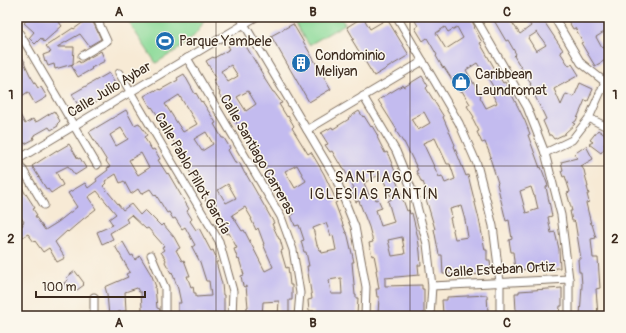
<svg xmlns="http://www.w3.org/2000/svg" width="626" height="333" viewBox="0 0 626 333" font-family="Pangolin,sans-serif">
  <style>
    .green { fill: #8cda99; stroke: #64825c }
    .building { fill: #c3bbef; fill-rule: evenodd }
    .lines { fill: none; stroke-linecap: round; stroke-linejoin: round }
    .minor-casing { stroke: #7d6d5e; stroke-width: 9 }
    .minor { stroke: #fff; stroke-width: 7 }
    .grid { fill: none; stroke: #3b2a1e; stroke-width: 1; stroke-opacity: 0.55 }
    .labels { text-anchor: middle; stroke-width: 3; stroke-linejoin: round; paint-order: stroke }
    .poi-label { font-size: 14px; fill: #3b2a1e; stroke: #fbf7ec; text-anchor: start }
    .street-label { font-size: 14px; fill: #3b2a1e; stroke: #fbf7ec }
    .neighbourhood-label { font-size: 15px; letter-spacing: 1px; fill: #3b2a1e; stroke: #fbf7ec }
    .neatline { fill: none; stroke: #3b2a1e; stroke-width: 1.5 }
    .grid-label { font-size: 13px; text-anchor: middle; font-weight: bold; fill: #3b2a1e }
  </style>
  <rect width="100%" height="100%" fill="#fbf7ec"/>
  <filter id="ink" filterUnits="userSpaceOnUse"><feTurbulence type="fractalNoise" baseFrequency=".025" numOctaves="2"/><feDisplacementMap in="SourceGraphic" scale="8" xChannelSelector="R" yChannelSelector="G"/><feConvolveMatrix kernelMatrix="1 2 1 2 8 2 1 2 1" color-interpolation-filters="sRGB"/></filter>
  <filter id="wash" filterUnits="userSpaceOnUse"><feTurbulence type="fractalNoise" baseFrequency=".012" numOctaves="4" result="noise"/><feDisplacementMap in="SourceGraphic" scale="16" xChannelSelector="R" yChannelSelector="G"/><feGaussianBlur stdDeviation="0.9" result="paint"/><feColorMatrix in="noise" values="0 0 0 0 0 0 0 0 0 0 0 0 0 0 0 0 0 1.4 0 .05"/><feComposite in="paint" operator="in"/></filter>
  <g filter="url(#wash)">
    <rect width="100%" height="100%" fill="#f7ead5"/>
    <g class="green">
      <path d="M125,17H205C198,40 175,51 156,63Z"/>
      <polygon points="296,17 340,17 345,24 309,45 294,19"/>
    </g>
    <g id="blocks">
      <g class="building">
        <polygon points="29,17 67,17 59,22 62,26 44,42 41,38 35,44 29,38 34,32 24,23"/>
        <polygon points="363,17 370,29 387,19 409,55 374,76 352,40 354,39 347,27"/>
        <path d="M413,17H470L475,27L474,28L482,42L480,43L503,83L505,82L512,95L525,121L530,134L528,135L540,168L541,167L544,175L548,186L546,187L552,216L548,217L551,233L555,232L559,249L560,268H555V270H547V268L515,270L513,252H511L509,240L512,239L509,220L506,221L497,184L498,183L490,158L491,157L485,142L482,143L477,132L479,131L473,119L474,117L467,106L470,104L462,91L460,92L444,67L443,68L436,56L437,55L427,38L423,41L415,28L418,26ZM445,27L448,32L457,27L463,38L446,49L436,33ZM477,63L484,74L485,73L494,88L490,90L497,103L486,108L480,97L481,96L466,70ZM531,187L534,196H535L538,209L526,213L520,191Z"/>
        <path d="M492,17H517L511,21L520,34L531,26L526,17H541L563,50L560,52L569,66L572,64L579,75L554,89L561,105L566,94L574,97L580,83L593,89L588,101L585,100L576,121L573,123L575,124L565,133V134L554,139L551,135H549L543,121L546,119L534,94V93L530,84H531L514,56L516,54L508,40L506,41ZM537,32L546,45L536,51L528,38Z"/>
        <polygon points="566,17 609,17 609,29 596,37 602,48 604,47 609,56 609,58 595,66 581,43 583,42 575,28 573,29"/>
        <polygon points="89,18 94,24 101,39 89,46 80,34 57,47 74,47 73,64 55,69 54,64 48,66 46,61 45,62 43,55 51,52 46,46 73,28 74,29"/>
        <polygon points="293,24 331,89 309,102 271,36"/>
        <path d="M238,40L241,45L244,43L265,78H264L273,92H274L282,103L279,104L287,117L288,116L294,126L292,128L308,154L311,152L317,162L324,174L337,202L335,203L346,233H347L348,236L354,262H352L355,295H356V298H358L357,316H313L314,311H309L308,300L312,299L307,266H309L306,252H304L301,241L304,240L299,225L295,226L291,215L294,214L286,200L284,201L277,190L279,189L270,176L256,152H254L248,142L252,140L243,126L240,128L233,118L236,116L228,102L226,103L219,94L220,93L213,80L216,78L206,61L213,57L214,58L230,49L228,46ZM231,65L238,76L228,82L221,71ZM248,91L256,104L246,111L237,97ZM297,165L306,181L295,188L285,171ZM326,223L331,236L333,235L336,250L322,253L321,250H320L317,245L313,228ZM341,278L342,294H331L329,280Z"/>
        <polygon points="17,49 25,62 24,62 30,75 38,88 41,87 47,97 35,104 28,92 17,99"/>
        <polygon points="101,51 105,61 91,68 92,69 78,77 71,65 79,61 80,63 85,60"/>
        <polygon points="109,73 118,89 93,104 92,102 80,109 72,94"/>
        <path d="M184,74L195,94L196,93L201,102L202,101L216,123L214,124L222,138H224L230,148L228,150L236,164L239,162L245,174H246L274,223L272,224L279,239H280L283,250L281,251L286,268L288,267L290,285H292V300H289V316H278L279,301L263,302L262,316H246L247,307H248L246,286L244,287L243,286L241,276L244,275L239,259L238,260L234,249L237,248L229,233L226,234L220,223L223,221L215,208L213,210L210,207H209L205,200L206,199L177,150L178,149L172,139L173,138L152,107L151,108L144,96L155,90L156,91L159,89L160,90L178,80L177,78ZM179,95L197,124L183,132L165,104ZM206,132L213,144L202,151L194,139ZM228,184L236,198L226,203L218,190ZM245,207L252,219H251L256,230L258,228L264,244H263L273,267L265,271L244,230L242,231L232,215Z"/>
        <path d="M422,76L428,86L426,88L444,117H443L455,145L454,146L466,176L468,175L479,219L485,250H487V260H490L491,272H488V274L459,275V274H443L442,255H439L434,229H435L426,199L429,198L423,182L422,183L416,171L418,170L404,142H403L396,131L397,130L378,100L403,85L404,87ZM424,112L430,123L418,130L411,119ZM435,138L447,164H450L455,179L445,183L442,176L439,177L423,143ZM461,206L465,220L468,237L455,239L450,218L452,217L450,209Z"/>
        <polygon points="17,109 25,124 33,119 35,122 38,121 54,111 60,121 57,124 58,126 51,130 49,127 33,136 34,139 25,144 17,132 17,129 20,127 17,123"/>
        <path d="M126,110L134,125L139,123L147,135L144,137L152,150L154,149L160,159L158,160L167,174L168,173L189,209L187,211L192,219L190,221L196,230L199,228L211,251L213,250L218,262H216L222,284L223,295H224V316H212L196,314V316L178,315V303H181L178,289L172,272L171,273L165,262L166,260L161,252L164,250L162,247L164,246L148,228L146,229L131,215L126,219L128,222L110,233L113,239L102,244L97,232L113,225L109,219L116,214L97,191L88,197L96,209L83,219L68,232L67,231L55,242L65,258L57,262L49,248L43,252L35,241L34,242L28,234L17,240V228L23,225L22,223L24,222L17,211V178L26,195V194L35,208L33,209L37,215L35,216L45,230L58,222L77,207L68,193L85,183L88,188L97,181L96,179L108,170L107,168L110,167L106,161H107L89,132ZM121,128L128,139L116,146L110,135ZM141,153L149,168L138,175L129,160ZM116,174L120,183L124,181L131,194L138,189L141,194L150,189L155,196L156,195L167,213L169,212L173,219L175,218L182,229L185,227L195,245L192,247L200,262L206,281H209L211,296L196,297V293H194L193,286L191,287L187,276H190L184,260L182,261L176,250L180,248L174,237L163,224L161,226L146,211V212L145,210L140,215L131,204L123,210L103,186L106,183L105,181Z"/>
        <path d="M359,111L363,117L364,116L371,127L372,126L378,136L377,137L385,153L387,152L392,164L398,179L396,180L407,211L409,210L410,214L412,213L418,238L420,252L421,265H418L419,275L385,278V286L422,285V289H424V316L378,315L379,297H377L376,289H379L376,270H377L374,255L372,256L369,243L373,242L369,227L359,201L356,202L351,190L354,188L350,180L340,162L339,163L332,151L330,152L325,145L328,144L321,133L332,127L333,129L349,119L348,118ZM377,176L378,178L380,177L381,180L383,179L392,199L388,201L394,222L381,226L376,210L382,208L378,199L376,200L374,195L370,197L364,183ZM402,237L405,254L392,256L388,240Z"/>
        <polygon points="598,130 609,138 604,145 606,146 601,153 589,144 593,142 590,140"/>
        <polygon points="69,144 78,159 80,158 86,168 75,175 68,166 56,172 63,185 51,193 48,189 47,190 32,166 57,150 57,151"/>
        <polygon points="586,146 593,159 581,166 584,170 588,187 587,187 589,194 587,194 589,202 586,203 591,224 592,224 596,238 591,239 593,258 598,258 600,288 596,289 598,316 580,316 582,285 581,272 579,272 578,259 581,259 575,222 574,221 572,221 570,211 572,211 567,193 570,192 565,176 563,177 561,171 563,170 561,162 577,158 574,154"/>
        <polygon points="123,242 131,256 133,255 135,260 140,256 152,276 156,287 155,287 157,308 160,309 158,316 140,316 142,308 141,292 139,292 137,288 125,292 126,311 118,312 117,316 109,316 107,294 105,287 128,277 126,274 130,272 115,246"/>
        <polygon points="75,271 84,283 83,284 84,285 77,290 75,288 74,290 72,287 69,289 64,283 68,280 67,277"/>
        <polygon points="562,288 562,306 560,306 559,316 549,316 549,312 531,313 531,316 518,316 518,311 516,311 515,293 519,293 519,291"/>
        <polygon points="487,295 488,312 473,313 473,316 467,316 467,315 459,315 459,312 443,314 442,300 447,300 447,297"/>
      </g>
    </g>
  </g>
  <g filter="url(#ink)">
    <use href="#blocks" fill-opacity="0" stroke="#7d6d5e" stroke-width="1"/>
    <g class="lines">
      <defs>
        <g id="minor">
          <polyline points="240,17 336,179 355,227 366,287 365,316"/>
          <polyline points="397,17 459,123 477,164 493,226 500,282 500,316"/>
          <polyline points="475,17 527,107 545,153 561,215 569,279 569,316"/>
          <polyline points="554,17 581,63 605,82"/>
          <polyline points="17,29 97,165"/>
          <polyline points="82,56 107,41 96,17"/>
          <polyline points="187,58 281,217 293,250 300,293 298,316"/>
          <polyline points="119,73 219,241 233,291 232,316"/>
          <polyline points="363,96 396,151 414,195 427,244 432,286 430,316"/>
          <polyline points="589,118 609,128"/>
          <polyline points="307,130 423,61"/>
          <polyline points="545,153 572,140 589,118 609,73"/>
          <polyline points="17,160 256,17"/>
          <polyline points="17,160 44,205"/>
          <polyline points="151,255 165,288 165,316"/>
          <polyline points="432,286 569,279"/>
          <polyline points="91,316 94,313 94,297"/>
        </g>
      </defs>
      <use href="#minor" class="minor-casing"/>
      <use href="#minor" class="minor"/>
    </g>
  </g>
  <path class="grid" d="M216,17V316M410,17V316M17,166H609"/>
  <defs>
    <symbol id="stadium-disc" viewBox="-11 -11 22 22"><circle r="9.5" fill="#1f6fb2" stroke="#fbf7ec"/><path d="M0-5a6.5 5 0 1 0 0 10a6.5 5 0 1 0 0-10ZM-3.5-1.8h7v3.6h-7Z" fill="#fff"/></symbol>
    <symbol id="building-disc" viewBox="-11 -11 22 22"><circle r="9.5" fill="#1f6fb2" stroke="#fbf7ec"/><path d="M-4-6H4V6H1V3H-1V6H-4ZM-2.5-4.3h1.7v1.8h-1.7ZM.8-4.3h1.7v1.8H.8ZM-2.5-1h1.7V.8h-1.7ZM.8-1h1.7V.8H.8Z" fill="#fff"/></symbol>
    <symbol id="shop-disc" viewBox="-11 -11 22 22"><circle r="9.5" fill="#1f6fb2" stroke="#fbf7ec"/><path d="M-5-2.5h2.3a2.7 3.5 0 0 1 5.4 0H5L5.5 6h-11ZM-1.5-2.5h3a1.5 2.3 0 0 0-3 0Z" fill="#fff"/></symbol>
  </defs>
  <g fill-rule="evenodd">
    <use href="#stadium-disc" x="154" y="30" width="22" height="22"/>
    <use href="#building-disc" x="290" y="52" width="22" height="22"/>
    <use href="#shop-disc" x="450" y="71" width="22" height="22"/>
  </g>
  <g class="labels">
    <g class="poi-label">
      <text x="179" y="46">Parque Yambele</text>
      <text x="315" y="60">Condominio<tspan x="315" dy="16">Meliyan</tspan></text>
      <text x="475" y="79">Caribbean<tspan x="475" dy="16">Laundromat</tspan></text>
    </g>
    <g class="street-label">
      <text transform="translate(109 89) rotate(-31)" y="5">Calle Julio Aybar</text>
      <text transform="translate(258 154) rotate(60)" y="5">Calle Santiago Carreras</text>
      <text transform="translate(193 173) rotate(60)" y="5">Calle Pablo Pillot García</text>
      <text transform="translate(500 269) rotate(-3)" y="5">Calle Esteban Ortiz</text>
    </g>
    <g class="neighbourhood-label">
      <text x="374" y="182">SANTIAGO<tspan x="374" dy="17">IGLESIAS PANTÍN</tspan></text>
    </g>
  </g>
  <rect width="626" height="333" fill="none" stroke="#fbf7ec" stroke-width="44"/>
  <path d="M36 291v6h109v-6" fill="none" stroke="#3b2a1e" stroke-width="2"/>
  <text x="42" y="291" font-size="12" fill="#3b2a1e" stroke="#fbf7ec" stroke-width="3" paint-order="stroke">100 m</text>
  <rect x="22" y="22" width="582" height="289" class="neatline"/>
  <g class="grid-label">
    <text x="119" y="16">A</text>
    <text x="313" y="16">B</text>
    <text x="507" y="16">C</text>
    <text x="11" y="99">1</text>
    <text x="615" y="99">1</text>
    <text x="11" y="243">2</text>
    <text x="615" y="243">2</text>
    <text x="119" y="327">A</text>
    <text x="313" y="327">B</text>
    <text x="507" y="327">C</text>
  </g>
</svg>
